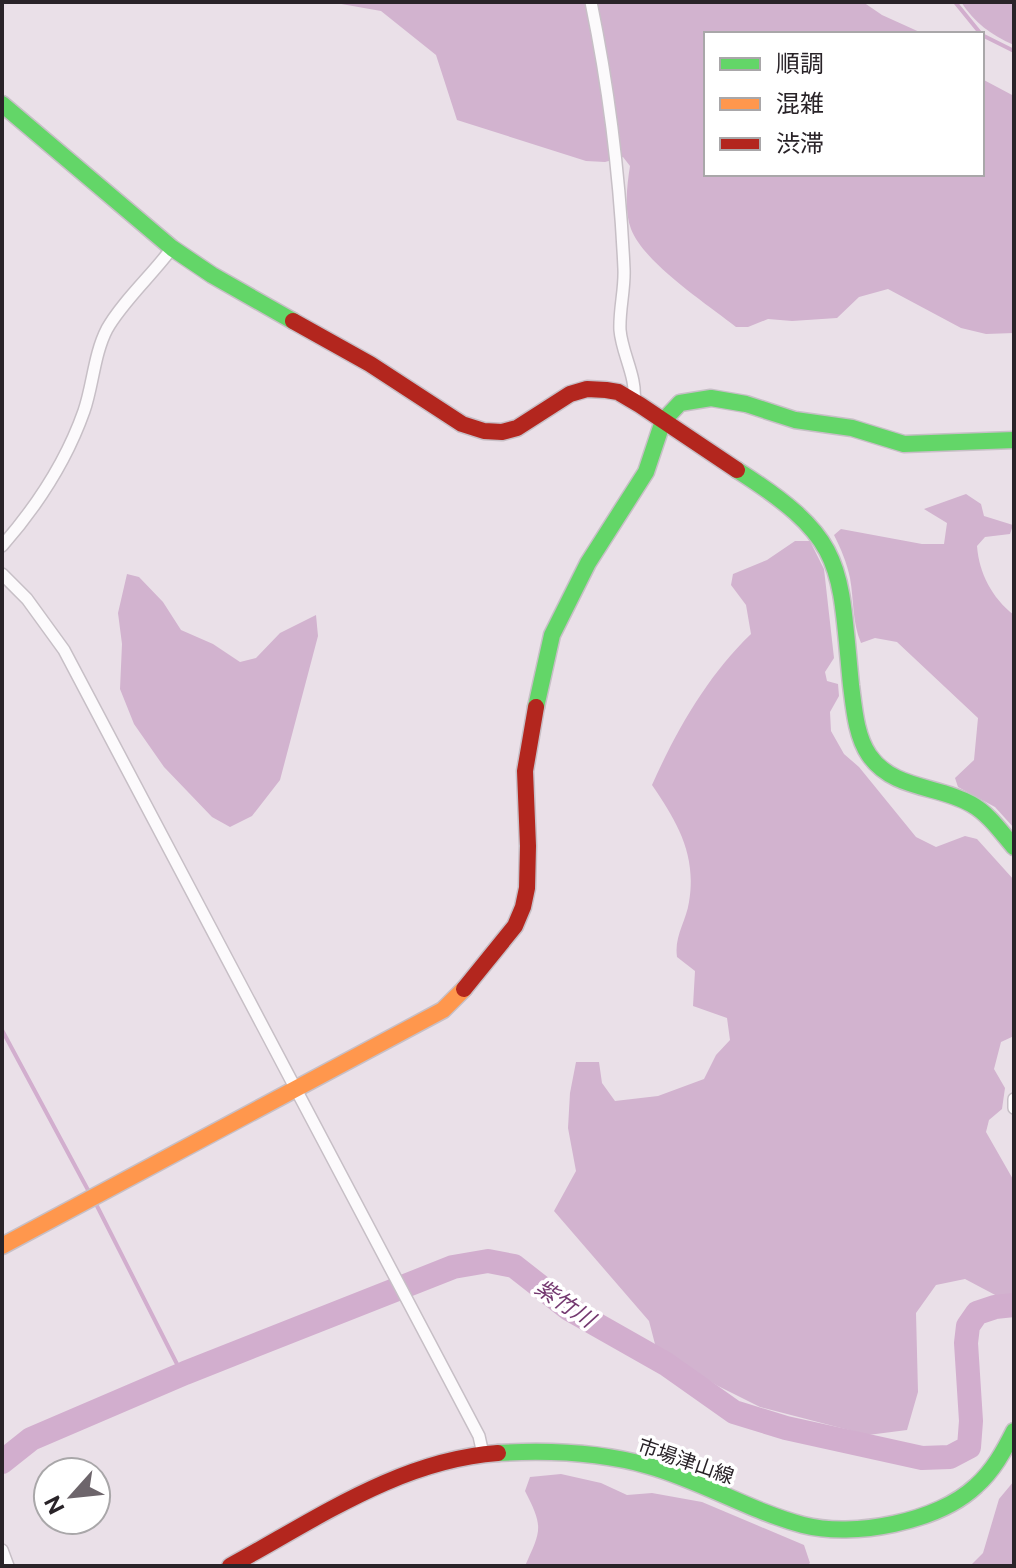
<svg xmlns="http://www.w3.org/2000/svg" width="1016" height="1568" viewBox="0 0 1016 1568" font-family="'Public Sans','Noto Sans JP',sans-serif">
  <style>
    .forest { fill: #d2b3cf }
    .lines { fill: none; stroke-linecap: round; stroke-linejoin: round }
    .stream { stroke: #d2aece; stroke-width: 4 }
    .river { stroke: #d2aece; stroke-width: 24 }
    .street-casing { stroke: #c7bfc6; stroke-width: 14 }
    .fast-casing { stroke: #c7bfc6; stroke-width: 19 }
    .slow-casing { stroke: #c7bfc6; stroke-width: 19 }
    .jam-casing { stroke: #c7bfc6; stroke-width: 19 }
    .street { stroke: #fcfafc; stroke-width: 11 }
    .fast { stroke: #63d668; stroke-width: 16 }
    .slow { stroke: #ff974d; stroke-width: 16 }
    .jam { stroke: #b3261e; stroke-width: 16 }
    .labels { text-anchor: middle; stroke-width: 7; stroke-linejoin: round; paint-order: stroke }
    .street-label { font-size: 20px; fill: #292328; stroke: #fff }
    .water-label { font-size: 22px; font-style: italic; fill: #743970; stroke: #fff }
  </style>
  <rect width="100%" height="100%" fill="#eae0e8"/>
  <g class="forest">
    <path d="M330,2H863L882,15L924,34H706V174H982V79L1014,96V333L986,334L961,328L888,289L859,297L837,318L792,321L768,319L748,327H736C707,304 644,263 631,229C624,210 627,185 630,166L623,157L605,162L586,161L457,120L436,55L381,11Z"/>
    <path d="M961,2H1014V45C991,35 975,23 961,2Z"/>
    <path d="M966,494L981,504L984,516L1013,525L1010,534L985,537L977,546C979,573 992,598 1014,615V828L995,807L958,787L955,778L974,760L978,718L897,642L875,638L861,643C852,622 854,600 850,578C847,563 841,549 834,535L841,529L922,544H944L947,523L924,509Z"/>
    <path d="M795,541H810L824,569L834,658L825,672L827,681L838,684L839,696L830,712L831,731L844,754L859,767L916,837L936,847L965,836L977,839L1014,880V1036L1001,1042L994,1069L1005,1088L1002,1109L989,1120L986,1132L1014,1181V1296L999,1297L965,1279L936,1285L916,1313L918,1392L907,1430L868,1435L760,1407L718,1386L656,1348L649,1321L554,1211L576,1171L568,1128L570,1093L576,1062H599L602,1083L615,1101L658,1096L704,1079L716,1055L730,1040L727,1018L693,1006L695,971L677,957C674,936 686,922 689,902C697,854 677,822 652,785C676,731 708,675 751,634L746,605L731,585L733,574L767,560Z"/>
    <polygon points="127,574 139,577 163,602 181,630 213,644 240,662 256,658 280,633 316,615 318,636 280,780 252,816 230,827 212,817 164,767 134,724 120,689 122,644 118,613"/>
    <path d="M561,1474L601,1483L627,1495L652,1493L702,1502L804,1545L810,1563L807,1566H525C541,1530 544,1528 525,1491L530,1477Z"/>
    <polygon points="1014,1481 1014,1566 970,1566 983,1553 999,1499"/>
  </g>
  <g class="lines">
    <g class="stream">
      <polyline points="955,2 981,34"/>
      <polyline points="982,35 1014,51"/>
      <polyline points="2,1030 88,1190"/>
      <polyline points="97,1206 181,1372"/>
    </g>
    <polyline class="river" points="2,1462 31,1439 185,1373 453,1267 488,1261 514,1266 569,1309 666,1364 734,1412 786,1428 922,1458 950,1457 969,1447 971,1421 966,1343 968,1326 977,1313 995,1307 1014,1305"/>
    <defs>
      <g id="street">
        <path d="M591,2C609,89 620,180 624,269C625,289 619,310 620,330C622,354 637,377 634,401"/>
        <path d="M2,546C37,506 66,462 84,411C93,385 94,354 107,329C122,302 153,274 172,248"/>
        <polyline points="2,574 27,599 64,650 479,1436 483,1454"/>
        <polyline points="1014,1099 1014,1108"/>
        <polyline points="2,1550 8,1566"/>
      </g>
      <g id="fast">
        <polyline points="2,104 172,248 212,275 293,321"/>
        <path d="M737,470C847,540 839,564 851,685C854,708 856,736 869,755C893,790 938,785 971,804C989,814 1001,832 1014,847"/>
        <polyline points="536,707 552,635 588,563 646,472 663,421 680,403 711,398 746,404 795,420 852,428 904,444 1014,440"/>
        <path d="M498,1453C548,1450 600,1452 649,1466C702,1481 750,1511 803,1525C853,1538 938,1522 976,1486C993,1471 1004,1451 1014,1431"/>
      </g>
      <polyline id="slow" points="2,1246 443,1010 464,989"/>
      <g id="jam">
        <polyline points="293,321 370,364 462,424 484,431 502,432 517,428 570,394 587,389 606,390 618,392 640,405 737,470"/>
        <polyline points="464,989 515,926 523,907 527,888 528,846 525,771 536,707"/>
        <path d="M230,1566C315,1520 399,1460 498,1453"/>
      </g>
    </defs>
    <use href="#street" class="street-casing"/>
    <use href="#fast" class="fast-casing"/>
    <use href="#slow" class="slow-casing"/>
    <use href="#jam" class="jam-casing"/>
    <use href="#street" class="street"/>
    <use href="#fast" class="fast"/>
    <use href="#slow" class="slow"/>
    <use href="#jam" class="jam"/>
  </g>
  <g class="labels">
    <g class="street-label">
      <text transform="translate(686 1461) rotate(19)" y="7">市場津山線</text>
    </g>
    <g class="water-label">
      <text transform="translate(565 1303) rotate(34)" y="8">紫竹川</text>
    </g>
  </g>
  <rect width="1016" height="1568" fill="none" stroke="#292328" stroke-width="8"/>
  <rect x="704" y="32" width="280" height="144" fill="#ffffff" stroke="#a9a7a9" stroke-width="2"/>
  <rect x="720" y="58" width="40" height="12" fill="#63d668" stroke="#a9a7a9" stroke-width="2"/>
  <text x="776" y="72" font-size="24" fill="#292328">順調</text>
  <rect x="720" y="98" width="40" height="12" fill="#ff974d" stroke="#a9a7a9" stroke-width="2"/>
  <text x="776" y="112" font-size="24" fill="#292328">混雑</text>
  <rect x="720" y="138" width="40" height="12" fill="#b3261e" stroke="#a9a7a9" stroke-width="2"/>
  <text x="776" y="152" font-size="24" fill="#292328">渋滞</text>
  <g transform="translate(72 1496) rotate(243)"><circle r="38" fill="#ffffff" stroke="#a9a7a9" stroke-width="2"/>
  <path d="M0-6L14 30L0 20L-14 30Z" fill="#6d656b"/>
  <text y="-12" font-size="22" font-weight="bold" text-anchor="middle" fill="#292328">N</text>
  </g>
</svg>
